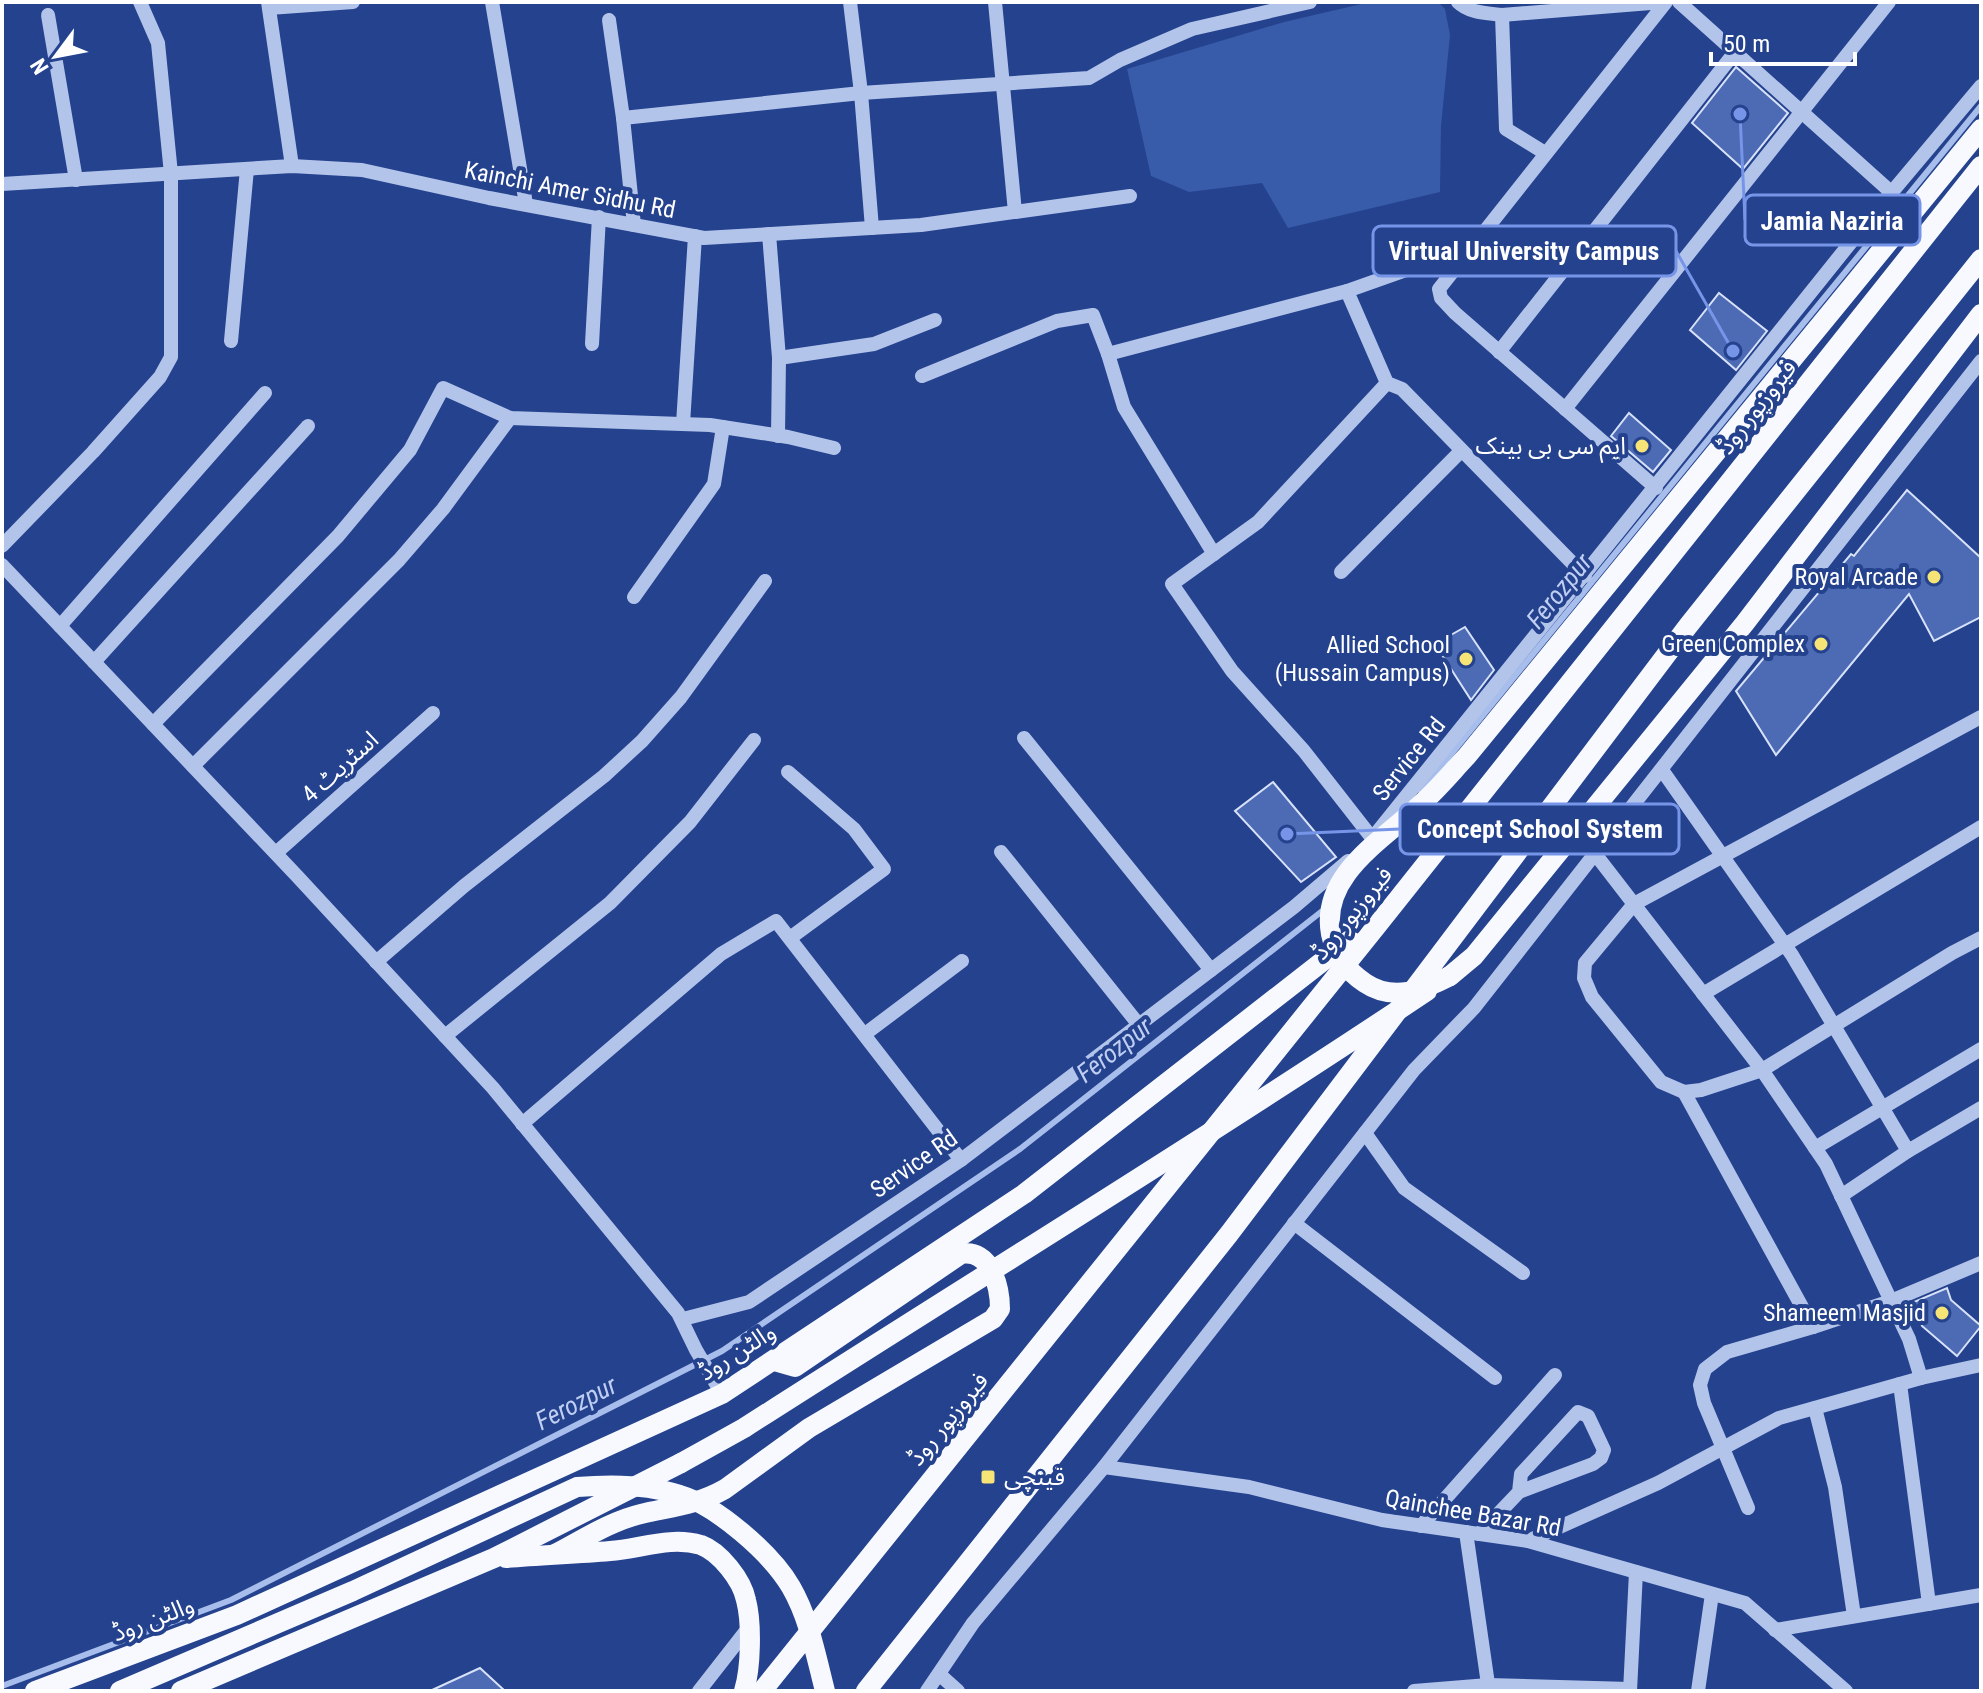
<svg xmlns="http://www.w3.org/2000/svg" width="1983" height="1693" viewBox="0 0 1983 1693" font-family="'Roboto Condensed','Noto Sans Arabic',sans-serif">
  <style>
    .green { fill: #385baa }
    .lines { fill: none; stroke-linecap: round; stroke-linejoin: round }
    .stream { stroke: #a7bdec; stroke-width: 6 }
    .building { fill: #4c6bb4; stroke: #d7e1f8; stroke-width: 2 }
    .minor { stroke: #b3c4eb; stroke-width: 14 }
    .major { stroke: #f7f9fe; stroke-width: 20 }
    .major-bridge { stroke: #f7f9fe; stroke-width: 20 }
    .poi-dot { fill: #f6e476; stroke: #24428d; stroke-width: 3 }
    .labels { text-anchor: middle; stroke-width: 8; stroke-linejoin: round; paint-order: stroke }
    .street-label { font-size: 24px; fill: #fff; stroke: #24428d }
    .poi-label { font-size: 24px; fill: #fff; stroke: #24428d; text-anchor: end }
    .water-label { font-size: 26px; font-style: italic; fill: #bfcef2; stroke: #24428d }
    .leader { fill: none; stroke: #7795e8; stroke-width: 3 }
    .callout-dot { fill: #7795e8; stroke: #24428d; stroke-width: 3 }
    .callout { fill: #24428d; stroke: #7795e8; stroke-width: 3 }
    .callout-label { font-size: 26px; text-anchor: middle; font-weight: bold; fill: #fff }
  </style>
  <rect width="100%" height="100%" fill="#24428d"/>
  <polygon class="green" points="1370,2 1438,2 1445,9 1450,35 1441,126 1440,192 1288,228 1262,183 1189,192 1151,176 1127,69 1284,22"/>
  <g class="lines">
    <g class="stream">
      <polyline points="1421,791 1981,106"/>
      <polyline points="2,1686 231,1600 722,1351 1020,1149 1326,908"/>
    </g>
  </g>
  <g class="building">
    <polygon points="1736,67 1788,113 1743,169 1692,123"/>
    <polygon points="1719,293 1767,331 1736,370 1690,330"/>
    <polygon points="1629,413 1671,450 1653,472 1611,436"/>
    <polygon points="1907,490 1981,558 1981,617 1934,641 1909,594 1776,755 1736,691 1851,554 1854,556"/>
    <polygon points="1465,627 1494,670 1471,700 1435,644"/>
    <polygon points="1273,782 1336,857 1301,882 1235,811"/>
    <polygon points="1947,1288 1951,1300 1981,1326 1957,1356 1922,1326 1914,1302"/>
    <polygon points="480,1668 505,1691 430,1691"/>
  </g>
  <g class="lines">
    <g class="minor">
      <polyline points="268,2 292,166"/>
      <polyline points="492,2 526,204"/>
      <polyline points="850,2 861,93 872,228"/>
      <polyline points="995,2 1015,212"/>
      <path d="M1458,2C1469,13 1487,13 1502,15L1663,2"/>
      <polyline points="1679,2 1892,193"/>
      <polyline points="269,8 353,2"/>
      <polyline points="48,15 76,180"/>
      <polyline points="1502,15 1506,129 1545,153"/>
      <polyline points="609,20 623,118 634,225"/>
      <polyline points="623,118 861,93 1089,78 1120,60 1192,29 1310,2"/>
      <polyline points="2,184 292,166 362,170 489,198 704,238 921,225 1130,196"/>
      <polyline points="769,234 779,358 778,436"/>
      <polyline points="1454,269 1426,263 1347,291 1387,383 1402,389 1585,576"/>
      <polyline points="231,341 247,169"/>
      <polyline points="592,344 599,217"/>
      <polyline points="1499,352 1735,52"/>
      <polyline points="779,358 874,344 935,320"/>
      <polyline points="922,376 1057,321 1093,315 1108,354"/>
      <polyline points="1565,409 1889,2"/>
      <polyline points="683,424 695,236"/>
      <polyline points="1656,488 1455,313 1441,298 1439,289 1666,2"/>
      <polyline points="2,546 93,452 160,377 171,357 171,174 158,43 140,2"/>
      <polyline points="1214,554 1124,407 1108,354 1347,291"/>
      <polyline points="2,565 297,876 493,1088 678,1313 696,1350 722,1394"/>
      <polyline points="1341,572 1461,451"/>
      <polyline points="634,597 714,484 723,427"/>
      <polyline points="60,626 265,393"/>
      <polyline points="94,662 308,426"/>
      <polyline points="1981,717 1634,904 1585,963 1584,978 1592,997 1661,1082 1684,1092 1701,1090 1762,1070 1952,953 1981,938"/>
      <polyline points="153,724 338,536 410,450 443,388 510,418 710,425 788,437 834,448"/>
      <polyline points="1024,738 1211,970"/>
      <polyline points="193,766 399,560 443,509 510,418"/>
      <polyline points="1662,770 1792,955 1908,1151"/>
      <polyline points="788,772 854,829 884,869 790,938"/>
      <polyline points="1375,835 1876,211 1981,86"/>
      <polyline points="1372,838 1304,751 1232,671 1172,584 1258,522 1387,383"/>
      <polyline points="1001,852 1139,1025"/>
      <polyline points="276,853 433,713"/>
      <polyline points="1596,855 1762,1070 1826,1164 1909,1339 1921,1378"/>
      <polyline points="376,962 464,886 604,776 642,741 681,697 765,581"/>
      <polyline points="1703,994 1981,827"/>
      <polyline points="865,1034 962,961"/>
      <polyline points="445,1036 610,903 690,822 754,740"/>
      <polyline points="1684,1092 1813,1327"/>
      <polyline points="522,1124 721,954 776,921 961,1160"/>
      <polyline points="1365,1133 1404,1188 1523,1273"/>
      <polyline points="1815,1148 1981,1049"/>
      <polyline points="1841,1196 1908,1151 1981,1108"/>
      <polyline points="1294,1223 1495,1378"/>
      <polyline points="683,1319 749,1302 961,1160 1294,907 1348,861"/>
      <polyline points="1900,1384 1929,1604"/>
      <polyline points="1815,1408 1835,1487 1854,1616"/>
      <polyline points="1104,1467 1249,1487 1382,1520 1528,1541 1745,1603 1846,1691"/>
      <polyline points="1748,1508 1704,1403 1700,1385 1705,1369 1727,1352 1813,1327 1891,1301 1981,1263"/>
      <polyline points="1421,1526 1555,1375"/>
      <polyline points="1466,1532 1489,1691"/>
      <polyline points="1479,1534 1519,1492 1593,1464 1601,1458 1604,1450 1588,1416 1578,1412 1521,1474 1519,1492"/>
      <polyline points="1528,1541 1658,1483 1779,1418 1921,1378 1981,1365"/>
      <polyline points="1775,1630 1981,1595"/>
      <polyline points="939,1674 958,1691"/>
      <polyline points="699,1691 749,1627"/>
      <polyline points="927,1691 973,1623 1104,1467 1414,1070 1474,1008 1981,361"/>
      <polyline points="1414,1691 1488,1685 1630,1689"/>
      <polyline points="1630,1691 1636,1572"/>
      <polyline points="1698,1691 1712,1594"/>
    </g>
    <g class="major">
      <polyline points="1450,976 1474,956 1745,623 1981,314"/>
      <path d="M555,1554C582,1540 611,1521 641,1514C670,1507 697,1505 725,1489L809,1428L993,1319L1000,1309C1000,1286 990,1248 961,1254L795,1367L774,1361"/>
      <path d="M506,1558C541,1555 575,1554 610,1551C640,1549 670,1536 701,1545C720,1552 742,1580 746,1600C752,1623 751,1668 744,1691"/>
      <polyline points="35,1691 237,1615 722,1394 1024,1194 1350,940"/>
      <polyline points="181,1691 494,1558 681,1463"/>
      <path d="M762,1691C1171,1185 1577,676 1981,166"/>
      <polyline points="866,1691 1229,1234 1688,626 1981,259"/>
    </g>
    <g class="major-bridge">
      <path d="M1450,976C1423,990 1393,1002 1365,983C1347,971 1335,954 1331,934C1320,875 1383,840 1420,805C1437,790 1451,773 1467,756L1981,129"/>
      <path d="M681,1463L744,1428C972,1282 1202,1141 1427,991"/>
      <path d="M120,1691L353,1591L577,1487C611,1484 647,1484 680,1495C717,1506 771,1553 791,1587C809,1618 816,1656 825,1691"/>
    </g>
  </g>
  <g class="poi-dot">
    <circle cx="1642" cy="446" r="8"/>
    <circle cx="1934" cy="577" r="8"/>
    <circle cx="1821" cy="644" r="8"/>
    <circle cx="1466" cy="659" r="8"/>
    <circle cx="1942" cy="1313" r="8"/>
    <rect x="980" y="1469" width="16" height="16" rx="4"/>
  </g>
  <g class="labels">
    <g class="street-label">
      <text transform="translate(570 190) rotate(11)" y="8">Kainchi Amer Sidhu Rd</text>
      <text transform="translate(1757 407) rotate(-52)" y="8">فیروزپور روڈ</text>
      <text transform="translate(1409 759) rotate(-51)" y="8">Service Rd</text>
      <text transform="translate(340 767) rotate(-42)" y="8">اسٹریٹ 4</text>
      <text transform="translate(1352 913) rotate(-51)" y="8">فیروزپور روڈ</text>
      <text transform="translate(914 1164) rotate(-35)" y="8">Service Rd</text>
      <text transform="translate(737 1352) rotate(-32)" y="8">والٹن روڈ</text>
      <text transform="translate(948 1419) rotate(-51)" y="8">فیروزپور روڈ</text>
      <text transform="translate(1473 1513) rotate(10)" y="8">Qainchee Bazar Rd</text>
      <text transform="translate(153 1619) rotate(-21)" y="8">والٹن روڈ</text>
    </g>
    <g class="poi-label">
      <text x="1626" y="454">ایم سی بی بینک</text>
      <text x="1918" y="585">Royal Arcade</text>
      <text x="1805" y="652">Green Complex</text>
      <text x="1450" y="653">Allied School<tspan x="1450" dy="28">(Hussain Campus)</tspan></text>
      <text x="1926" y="1321">Shameem Masjid</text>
      <text x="1004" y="1485" text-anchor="start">قینچی</text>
    </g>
    <g class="water-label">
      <text transform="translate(1559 591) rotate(-51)" y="9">Ferozpur</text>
      <text transform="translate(1114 1050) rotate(-38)" y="9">Ferozpur</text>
      <text transform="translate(576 1403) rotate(-27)" y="9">Ferozpur</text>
    </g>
  </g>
  <path class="leader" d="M1740 114L1745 220M1733 351L1676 251M1287 834L1400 829"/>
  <g class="callout-dot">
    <circle cx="1740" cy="114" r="8"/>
    <circle cx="1733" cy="351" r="8"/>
    <circle cx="1287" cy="834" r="8"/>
  </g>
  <g class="callout">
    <rect x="1745" y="195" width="175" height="50" rx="8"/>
    <rect x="1373" y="226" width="303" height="50" rx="8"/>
    <rect x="1400" y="804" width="279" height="50" rx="8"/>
  </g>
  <g class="callout-label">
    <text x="1832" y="230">Jamia Naziria</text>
    <text x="1524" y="260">Virtual University Campus</text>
    <text x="1540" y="838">Concept School System</text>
  </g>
  <rect width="1983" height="1693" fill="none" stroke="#ffffff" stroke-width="8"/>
  <g transform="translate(56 56) rotate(238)" stroke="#24428d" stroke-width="6" paint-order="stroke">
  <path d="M0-6L14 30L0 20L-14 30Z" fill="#ffffff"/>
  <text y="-12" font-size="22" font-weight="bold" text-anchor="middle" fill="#ffffff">N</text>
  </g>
  <path d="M1711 52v12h144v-12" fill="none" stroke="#ffffff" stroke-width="4"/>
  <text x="1723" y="52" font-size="24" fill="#ffffff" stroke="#24428d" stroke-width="6" paint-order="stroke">50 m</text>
</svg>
